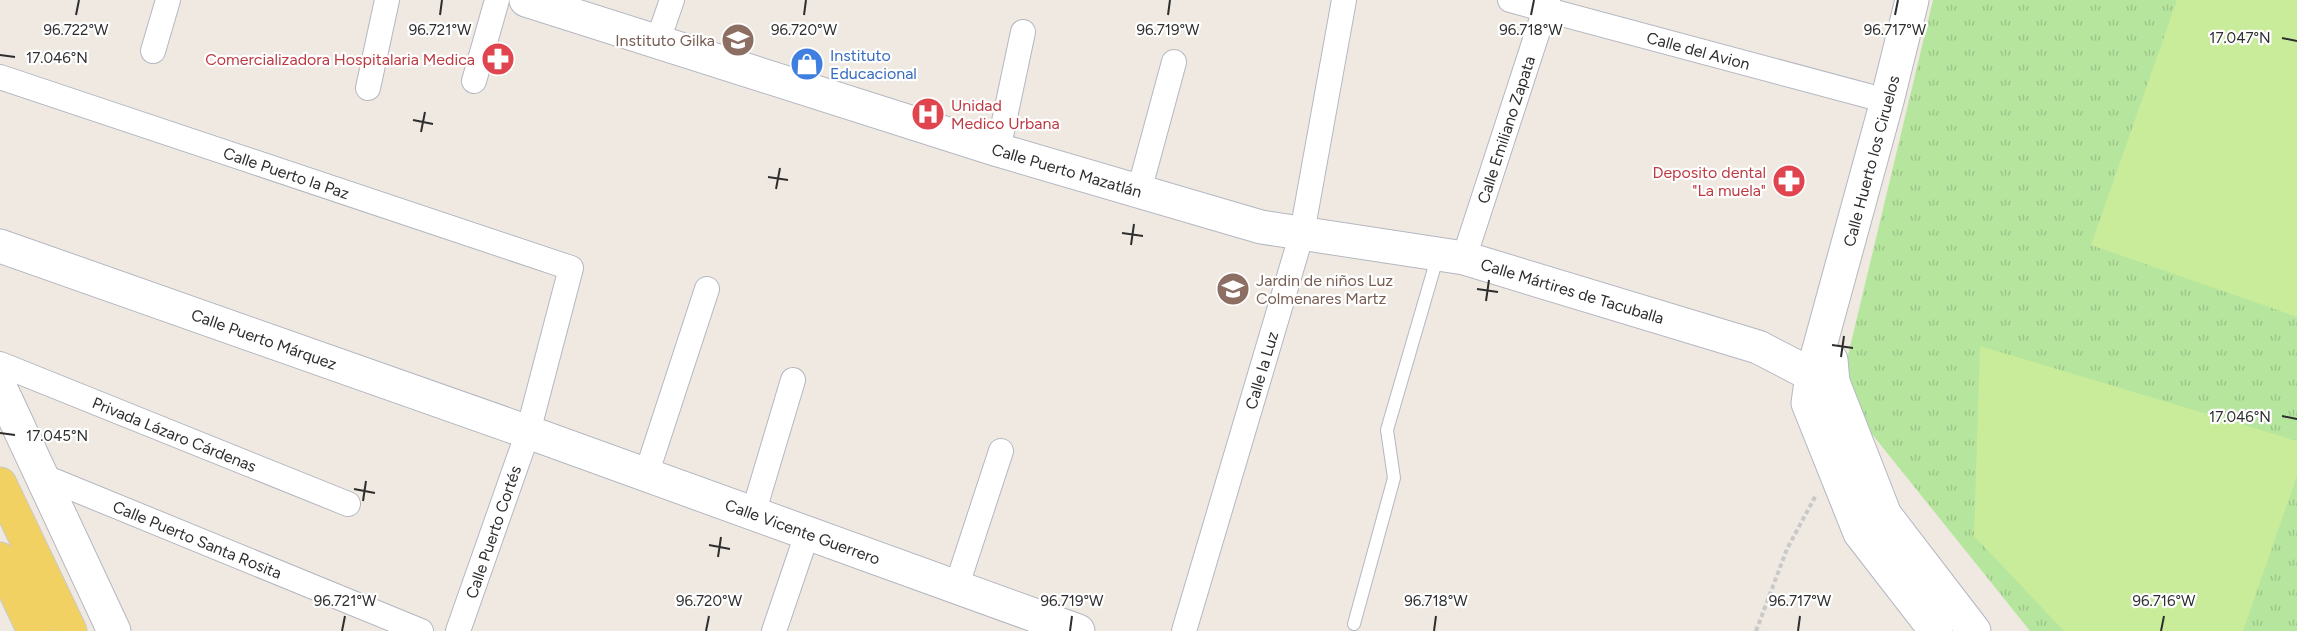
<svg xmlns="http://www.w3.org/2000/svg" width="2297" height="631" viewBox="0 0 2297 631" font-family="Figtree,sans-serif">
  <style>
    .park { fill: url(#park-tufts) }
    .pitch { fill: #c9ec9a }
    .lines { fill: none; stroke-linecap: round; stroke-linejoin: round }
    .lane-casing { stroke: #b4b7c1; stroke-width: 14 }
    .street-casing { stroke: #b4b7c1; stroke-width: 26 }
    .secondary-casing { stroke: #b4b7c1; stroke-width: 35 }
    .primary-casing { stroke: #c9c9c9; stroke-width: 35 }
    .path { stroke: #c9c9c9; stroke-width: 4; stroke-dasharray: 4.5 3; stroke-linecap: butt }
    .lane { stroke: #fff; stroke-width: 12 }
    .street { stroke: #fff; stroke-width: 24 }
    .secondary { stroke: #fff; stroke-width: 33 }
    .primary { stroke: #f2d163; stroke-width: 33 }
    .ticks { fill: none; stroke: #2e2e2e; stroke-width: 2 }
    .labels { text-anchor: middle; stroke-width: 4.5; stroke-linejoin: round; paint-order: stroke }
    .education-label { font-size: 16px; fill: #785e54; stroke: #fff; text-anchor: end }
    .street-label { font-size: 16px; fill: #2e2e2e; stroke: #fff }
    .shop-label { font-size: 16px; fill: #366cbe; stroke: #fff; text-anchor: start }
    .health-label { font-size: 16px; fill: #be3a42; stroke: #fff; text-anchor: end }
    .ticks-label { font-size: 15px; text-anchor: middle; fill: #2e2e2e; stroke: #fff; stroke-width: 4.5; stroke-linejoin: round; paint-order: stroke }
  </style>
  <defs>
    <pattern id="park-tufts" width="24" height="20" patternUnits="userSpaceOnUse" patternTransform="scale(1.5)"><rect width="24" height="20" fill="#b6e59e"/><path d="M3 7l-1-3M5 7V3M7 7l1-3M15 17l-1-3M17 17v-4M19 17l1-3" fill="none" stroke="#9dc588"/></pattern>
  </defs>
  <rect width="100%" height="100%" fill="#efe9e1"/>
  <polygon class="park" points="1933,0 2297,0 2297,631 2030,631 1839,393"/>
  <g class="pitch">
    <polygon points="2177,0 2297,0 2297,317 2091,245"/>
    <polygon points="1980,346 2297,441 2297,476 2243,631 2064,631 1974,536"/>
  </g>
  <g class="lines">
    <defs>
      <polyline id="lane" points="1354,624 1394,478 1387,430 1438,255"/>
      <g id="street">
        <path id="s1" d="M1510,0L1887,101"/>
        <polyline points="658,40 672,0"/>
        <polyline points="153,51 168,0"/>
        <path id="s2" d="M0,77L571,268L528,432L458,631"/>
        <polyline points="474,81 497,0"/>
        <polyline points="368,88 387,0"/>
        <polyline points="998,150 1023,32"/>
        <polyline points="1139,191 1174,62"/>
        <path id="s3" d="M1464,258L1548,0"/>
        <path id="s4" d="M0,364L348,504"/>
        <path id="s5" d="M40,475L421,631"/>
        <polyline points="646,475 707,289"/>
        <polyline points="753,514 793,380"/>
        <polyline points="957,585 1001,451"/>
        <polyline points="774,631 807,534"/>
        <path id="s6" d="M1184,631L1302,233L1344,0"/>
      </g>
      <g id="secondary">
        <path id="s7" d="M526,0L998,150L1261,227L1464,258L1758,347L1812,375L1833,382"/>
        <polyline points="1912,0 1887,101 1812,375 1808,403 1860,533 1936,631"/>
        <path id="s8" d="M0,246L528,432L1078,631"/>
        <polyline points="1831,360 1833,382 1885,515 1974,631"/>
        <polyline points="0,387 114,631"/>
      </g>
      <g id="primary">
        <polyline points="0,484 70,631"/>
        <polyline points="0,559 34,631"/>
      </g>
    </defs>
    <use href="#lane" class="lane-casing"/>
    <use href="#street" class="street-casing"/>
    <use href="#secondary" class="secondary-casing"/>
    <use href="#primary" class="primary-casing"/>
    <polyline class="path" points="1756,631 1787,549 1816,495"/>
    <use href="#lane" class="lane"/>
    <use href="#street" class="street"/>
    <use href="#secondary" class="secondary"/>
    <use href="#primary" class="primary"/>
  </g>
  <path class="ticks" d="M76,15L79,0M440,15L442,0M804,15L806,0M1168,15L1170,0M1531,15L1534,0M1895,15L1898,0M2282,38L2297,41M0,55L15,57M413,120L433,124M421,132L425,112M768,177L788,180M776,189L780,168M1122,233L1143,236M1131,245L1134,224M1477,289L1498,292M1486,301L1489,280M1832,345L1853,348M1841,357L1844,336M2282,416L2297,419M0,433L15,435M354,489L375,493M363,501L366,481M709,545L730,549M718,557L721,537M342,631L345,616M706,631L709,616M1070,631L1072,616M1434,631L1436,616M1798,631L1800,616M2161,631L2164,616"/>
  <defs>
    <symbol id="school-disc" viewBox="-11 -11 22 22"><circle r="9.5" fill="#8d6e63" stroke="#fff"/><path d="M0-5L7-2L0 1L-7-2ZM-4 1L0 2.5L4 1V4Q0 6-4 4Z" fill="#fff"/></symbol>
    <symbol id="pharmacy-disc" viewBox="-11 -11 22 22"><circle r="9.5" fill="#e0444e" stroke="#fff"/><path d="M-2-6h4v4h4v4h-4v4h-4v-4h-4v-4h4Z" fill="#fff"/></symbol>
    <symbol id="shop-disc" viewBox="-11 -11 22 22"><circle r="9.5" fill="#3f7fe0" stroke="#fff"/><path d="M-5-2.5h2.3a2.7 3.5 0 0 1 5.4 0H5L5.5 6h-11ZM-1.5-2.5h3a1.5 2.3 0 0 0-3 0Z" fill="#fff"/></symbol>
    <symbol id="hospital-disc" viewBox="-11 -11 22 22"><circle r="9.5" fill="#e0444e" stroke="#fff"/><path d="M-5-5h3v3.5h4V-5h3V5h-3V1.5h-4V5h-3Z" fill="#fff"/></symbol>
  </defs>
  <g fill-rule="evenodd">
    <use href="#school-disc" x="719" y="21" width="38" height="38"/>
    <use href="#pharmacy-disc" x="479" y="40" width="38" height="38"/>
    <use href="#shop-disc" x="788" y="45" width="38" height="38"/>
    <use href="#hospital-disc" x="909" y="95" width="38" height="38"/>
    <use href="#pharmacy-disc" x="1770" y="162" width="38" height="38"/>
    <use href="#school-disc" x="1214" y="270" width="38" height="38"/>
  </g>
  <g class="labels">
    <g class="education-label">
      <text x="715" y="46">Instituto Gilka</text>
      <text x="1256" y="286" text-anchor="start">Jardin de niños Luz<tspan x="1256" dy="18">Colmenares Martz</tspan></text>
    </g>
    <g class="street-label">
      <text dy="6" stroke="none"><textPath href="#s1" startOffset="195">Calle del Avion</textPath></text>
      <text dy="6" stroke="none"><textPath href="#s3" startOffset="135">Calle Emiliano Zapata</textPath></text>
      <text transform="translate(1871 161) rotate(-75)" y="6">Calle Huerto los Ciruelos</text>
      <text dy="6" stroke="none"><textPath href="#s7" startOffset="567">Calle Puerto Mazatlán</textPath></text>
      <text dy="6" stroke="none"><textPath href="#s2" startOffset="302">Calle Puerto la Paz</textPath></text>
      <text dy="6" stroke="none"><textPath href="#s7" startOffset="1088">Calle Mártires de Tacuballa</textPath></text>
      <text dy="6" stroke="none"><textPath href="#s8" startOffset="280">Calle Puerto Márquez</textPath></text>
      <text dy="6" stroke="none"><textPath href="#s6" startOffset="272">Calle la Luz</textPath></text>
      <text dy="6" stroke="none"><textPath href="#s4" startOffset="188">Privada Lázaro Cárdenas</textPath></text>
      <text transform="translate(493 532) rotate(-71)" y="6">Calle Puerto Cortés</text>
      <text dy="6" stroke="none"><textPath href="#s8" startOffset="852">Calle Vicente Guerrero</textPath></text>
      <text dy="6" stroke="none"><textPath href="#s5" startOffset="170">Calle Puerto Santa Rosita</textPath></text>
    </g>
    <g class="shop-label">
      <text x="830" y="61">Instituto<tspan x="830" dy="18">Educacional</tspan></text>
    </g>
    <g class="health-label">
      <text x="475" y="65">Comercializadora Hospitalaria Medica</text>
      <text x="951" y="111" text-anchor="start">Unidad<tspan x="951" dy="18">Medico Urbana</tspan></text>
      <text x="1766" y="178">Deposito dental<tspan x="1766" dy="18">"La muela"</tspan></text>
    </g>
  </g>
  <g class="ticks-label">
    <text x="76" y="35">96.722°W</text>
    <text x="440" y="35">96.721°W</text>
    <text x="804" y="35">96.720°W</text>
    <text x="1168" y="35">96.719°W</text>
    <text x="1531" y="35">96.718°W</text>
    <text x="1895" y="35">96.717°W</text>
    <text x="2240" y="43">17.047°N</text>
    <text x="57" y="63">17.046°N</text>
    <text x="2240" y="422">17.046°N</text>
    <text x="57" y="441">17.045°N</text>
    <text x="345" y="606">96.721°W</text>
    <text x="709" y="606">96.720°W</text>
    <text x="1072" y="606">96.719°W</text>
    <text x="1436" y="606">96.718°W</text>
    <text x="1800" y="606">96.717°W</text>
    <text x="2164" y="606">96.716°W</text>
  </g>
</svg>
